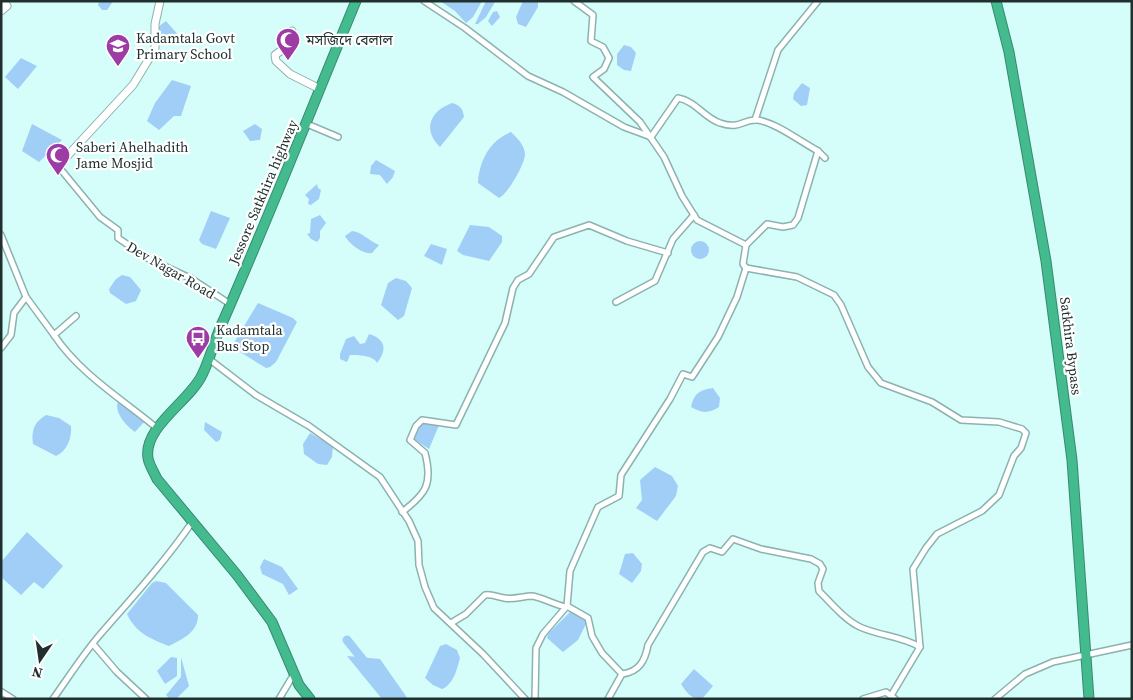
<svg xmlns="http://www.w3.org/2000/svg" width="1133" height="700" viewBox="0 0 1133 700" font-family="'Source Serif 4','Noto Sans Bengali',serif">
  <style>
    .water { fill: #a0cef6 }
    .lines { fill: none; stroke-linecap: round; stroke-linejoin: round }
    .river { stroke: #a0cef6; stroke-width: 9 }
    .street-casing { stroke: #8cb2b0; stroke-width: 8 }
    .secondary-casing { stroke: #8cb2b0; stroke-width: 9 }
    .highway-casing { stroke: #378a6d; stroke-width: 11 }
    .street { stroke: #fff; stroke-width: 5 }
    .secondary { stroke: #fff; stroke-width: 7 }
    .highway { stroke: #44bb8f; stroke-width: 9 }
    .labels { text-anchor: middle; stroke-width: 4.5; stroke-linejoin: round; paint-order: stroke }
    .poi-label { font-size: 14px; fill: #20302f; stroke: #fff; text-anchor: start }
    .street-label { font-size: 14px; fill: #20302f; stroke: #fff }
  </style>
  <rect width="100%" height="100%" fill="#d5fefb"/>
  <g class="water">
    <polygon points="99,1 112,1 112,3 107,10 102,10 98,5"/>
    <polygon points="440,1 482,1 473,17 466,23 455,11"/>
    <polygon points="486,1 495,2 486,17 478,24 475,24"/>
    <polygon points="523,1 538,1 538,7 526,27 518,24 516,17"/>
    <polygon points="497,11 500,17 492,26 488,21 493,12"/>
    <polygon points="166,21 180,37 178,43 157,36 158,27"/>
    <polygon points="624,45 631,47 636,53 631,71 624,70 617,65 617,54"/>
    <polygon points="21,58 37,66 18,89 5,77"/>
    <polygon points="172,80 191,86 181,116 174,116 159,130 147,121 155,103"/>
    <polygon points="802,83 810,88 807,105 801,106 793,99 794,93"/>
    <path d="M452,103C460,105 463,109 464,117L440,147C422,130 430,111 452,103Z"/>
    <polygon points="32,124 62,140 39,162 22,151"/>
    <polygon points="255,124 262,129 260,140 250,141 243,131"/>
    <path d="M511,132C517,138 525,145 525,155C524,165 508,194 499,198L478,183C479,161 490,140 511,132Z"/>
    <polygon points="376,160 395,171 393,177 387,184 380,175 370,174 371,166"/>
    <polygon points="317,184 318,188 321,190 319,199 311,205 308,204 309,199 305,195"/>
    <polygon points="211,211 230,218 216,249 202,244 199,240"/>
    <polygon points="320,215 326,223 320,231 320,238 317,242 311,239 307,234 310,233 311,219"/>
    <polygon points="470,225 489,227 502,236 502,242 489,261 463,255 457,251"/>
    <path d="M352,231C362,232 369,241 379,245L372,253C364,255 349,244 345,236Z"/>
    <circle cx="700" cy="250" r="9"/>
    <polygon points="431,244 447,249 442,265 424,256"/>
    <polygon points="122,275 130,277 141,290 136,301 126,304 110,293 109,289 116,279"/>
    <polygon points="396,278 406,281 412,288 404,316 398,320 381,305 388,283"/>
    <polygon points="258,303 293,318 297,322 276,362 270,367 266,368 235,349 235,341"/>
    <path d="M369,334C385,339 388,349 377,363C373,355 358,355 350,355L347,362L340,359V354L346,339L354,336L360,344L365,343Z"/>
    <path d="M713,388L720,398L719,407C708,414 701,413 691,407C694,393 700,390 713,388Z"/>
    <path d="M119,400L146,420L135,432C126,426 112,410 119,400Z"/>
    <path d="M46,415L59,418L71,426C72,438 67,451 56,456L33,444C31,431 34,422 46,415Z"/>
    <polygon points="429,421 440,423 429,449 414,439 421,424"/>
    <polygon points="205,422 222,432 220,440 216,442 204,430"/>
    <polygon points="310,433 333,446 332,457 327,465 318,464 304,454 303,444"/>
    <polygon points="655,467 672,476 678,486 676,496 657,521 636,508 642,500 640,480"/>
    <polygon points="27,532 63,566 43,589 34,582 21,595 1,577 1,562"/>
    <polygon points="633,553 642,564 641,571 632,583 619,574 625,554"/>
    <polygon points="264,559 282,567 298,589 289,595 283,584 262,574 260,567"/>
    <path d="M156,581L166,583L198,615C198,633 182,639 169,646C150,639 135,632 127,614L152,583Z"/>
    <polygon points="570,612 579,615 587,622 578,640 563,652 547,638 548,634"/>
    <path d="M446,644L457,650L460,658C457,669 454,684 442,689L433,685L425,678L440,646Z"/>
    <polygon points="347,656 380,659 408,699 382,699"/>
    <polygon points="171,657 177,658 177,676 165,684 157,671"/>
    <polygon points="181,657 189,686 176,699 170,699 166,695 181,677"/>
    <path d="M694,669L713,686L702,699C691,699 687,693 681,684Z"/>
  </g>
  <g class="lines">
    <polyline class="river" points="347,640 367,665"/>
    <defs>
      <g id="street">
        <path d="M424,1L465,28L528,76L563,92L624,127L651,137L678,98C696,101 704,118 720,123C740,130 743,119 757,120C775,122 801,142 818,151L798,218L793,225L783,227L767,224L746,245"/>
        <polyline points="574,1 593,15 591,41 603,47 609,58 604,69 593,77 640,122 664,157 682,196 697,220 746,245 743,264 746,268"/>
        <polyline points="755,120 778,50 818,1"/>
        <polyline points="307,124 338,137"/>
        <polyline points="818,151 825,158"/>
        <polyline points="58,166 100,217 118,230 118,238 149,259 192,279 230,304"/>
        <polyline points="1,235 26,297"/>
        <polyline points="616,302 655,281 673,239 694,215"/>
        <path d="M54,335C80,374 122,399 158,429"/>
        <polyline points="1,348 11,335 14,313 26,297 54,335 76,316"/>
        <polyline points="209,359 256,395 309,426 380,477 409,521 418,541 419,565 425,587 434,608 483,654 525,699"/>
        <path d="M402,512C426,494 433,484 425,453L410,440L416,426L422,420L456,425L505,323L513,288L518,280L529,274L554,237L589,225L627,241L668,253"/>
        <polyline points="567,606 570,571 598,507 619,496 621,475 670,399 683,374 692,377 718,337 737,297 746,268 797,277 834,295 841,305 868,367 881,383 932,402 961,420 999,422 1022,429 1026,433 1021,448 1014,456 999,495 982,511 937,534 926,548 913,569 920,647 892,694"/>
        <path d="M451,623L466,614L485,595C492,594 497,597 504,598C514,600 523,596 532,596C541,597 555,605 566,607"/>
        <polyline points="93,644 117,672 146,699"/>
        <polyline points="1,694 2,692 13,699"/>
        <path d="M53,699C68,678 82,656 98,637C131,599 164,563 193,521"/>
        <polyline points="279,699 294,674"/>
        <polyline points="535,699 536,648 543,634 567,606 588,618 592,636 602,653 622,674"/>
        <path d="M608,699L622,674C639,672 645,661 648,645L703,552L710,548L722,552L733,539L761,549L811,559L820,564L823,569L818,583L819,591C831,603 845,620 860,627C880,636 901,636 920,647"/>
        <polyline points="863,699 886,692 895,699"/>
        <polyline points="995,699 1025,674 1053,662 1132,645"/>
      </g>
      <g id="secondary">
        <polyline points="1,11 7,6 4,1"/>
        <polyline points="292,31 286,47 275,55 276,61 290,74 320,89"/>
        <polyline points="58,166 133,85 155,49 155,24 160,1"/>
      </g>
      <g id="highway">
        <polyline points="996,1 1009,52 1046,261 1072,460 1089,699"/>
        <path d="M310,699L299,685L272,622L237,575L157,479C154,472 149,465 148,458C143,427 190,401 202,375C211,357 215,337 224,319C270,214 312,107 356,1"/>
      </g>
    </defs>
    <use href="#street" class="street-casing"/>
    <use href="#secondary" class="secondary-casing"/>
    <use href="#highway" class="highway-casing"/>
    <use href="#street" class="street"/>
    <use href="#secondary" class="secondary"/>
    <use href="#highway" class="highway"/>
  </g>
  <defs>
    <symbol id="mosque-pin" viewBox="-11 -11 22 30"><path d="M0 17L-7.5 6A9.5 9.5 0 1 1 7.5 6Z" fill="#9c3ca4" stroke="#fff"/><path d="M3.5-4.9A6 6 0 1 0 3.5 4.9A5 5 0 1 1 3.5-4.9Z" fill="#fff"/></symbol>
    <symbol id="school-pin" viewBox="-11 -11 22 30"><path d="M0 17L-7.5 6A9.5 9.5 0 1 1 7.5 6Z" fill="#9c3ca4" stroke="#fff"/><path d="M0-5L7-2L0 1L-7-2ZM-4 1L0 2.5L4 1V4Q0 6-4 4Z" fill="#fff"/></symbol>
    <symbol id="bus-pin" viewBox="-11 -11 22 30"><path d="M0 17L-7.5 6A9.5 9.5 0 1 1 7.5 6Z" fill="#9c3ca4" stroke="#fff"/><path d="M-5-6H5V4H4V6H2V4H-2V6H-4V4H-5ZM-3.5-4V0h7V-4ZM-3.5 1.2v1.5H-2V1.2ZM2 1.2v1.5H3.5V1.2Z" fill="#fff"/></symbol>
  </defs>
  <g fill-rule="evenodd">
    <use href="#mosque-pin" x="274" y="26" width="28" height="38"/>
    <use href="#school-pin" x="104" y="32" width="28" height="38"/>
    <use href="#mosque-pin" x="44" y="141" width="28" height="38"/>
    <use href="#bus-pin" x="184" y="324" width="28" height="38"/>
  </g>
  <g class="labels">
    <g class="poi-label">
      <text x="136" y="43">Kadamtala Govt<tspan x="136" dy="16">Primary School</tspan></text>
      <text x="306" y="45">মসজিদে বেলাল</text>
      <text x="76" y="152">Saberi Ahelhadith<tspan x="76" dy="16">Jame Mosjid</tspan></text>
      <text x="216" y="335">Kadamtala<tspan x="216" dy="16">Bus Stop</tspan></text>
    </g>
    <g class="street-label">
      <text transform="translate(263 192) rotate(-67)" y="5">Jessore Satkhira highway</text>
      <text transform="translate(171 270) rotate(30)" y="5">Dev Nagar Road</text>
      <text transform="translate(1071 346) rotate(83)" y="5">Satkhira Bypass</text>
    </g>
  </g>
  <rect width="1133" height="700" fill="none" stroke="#20302f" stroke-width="5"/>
  <g transform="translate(40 660) rotate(193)" stroke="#ffffff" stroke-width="4" paint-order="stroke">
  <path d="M0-4L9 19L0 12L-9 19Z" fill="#20302f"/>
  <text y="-8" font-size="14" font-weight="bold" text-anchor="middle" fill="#20302f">N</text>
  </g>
</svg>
